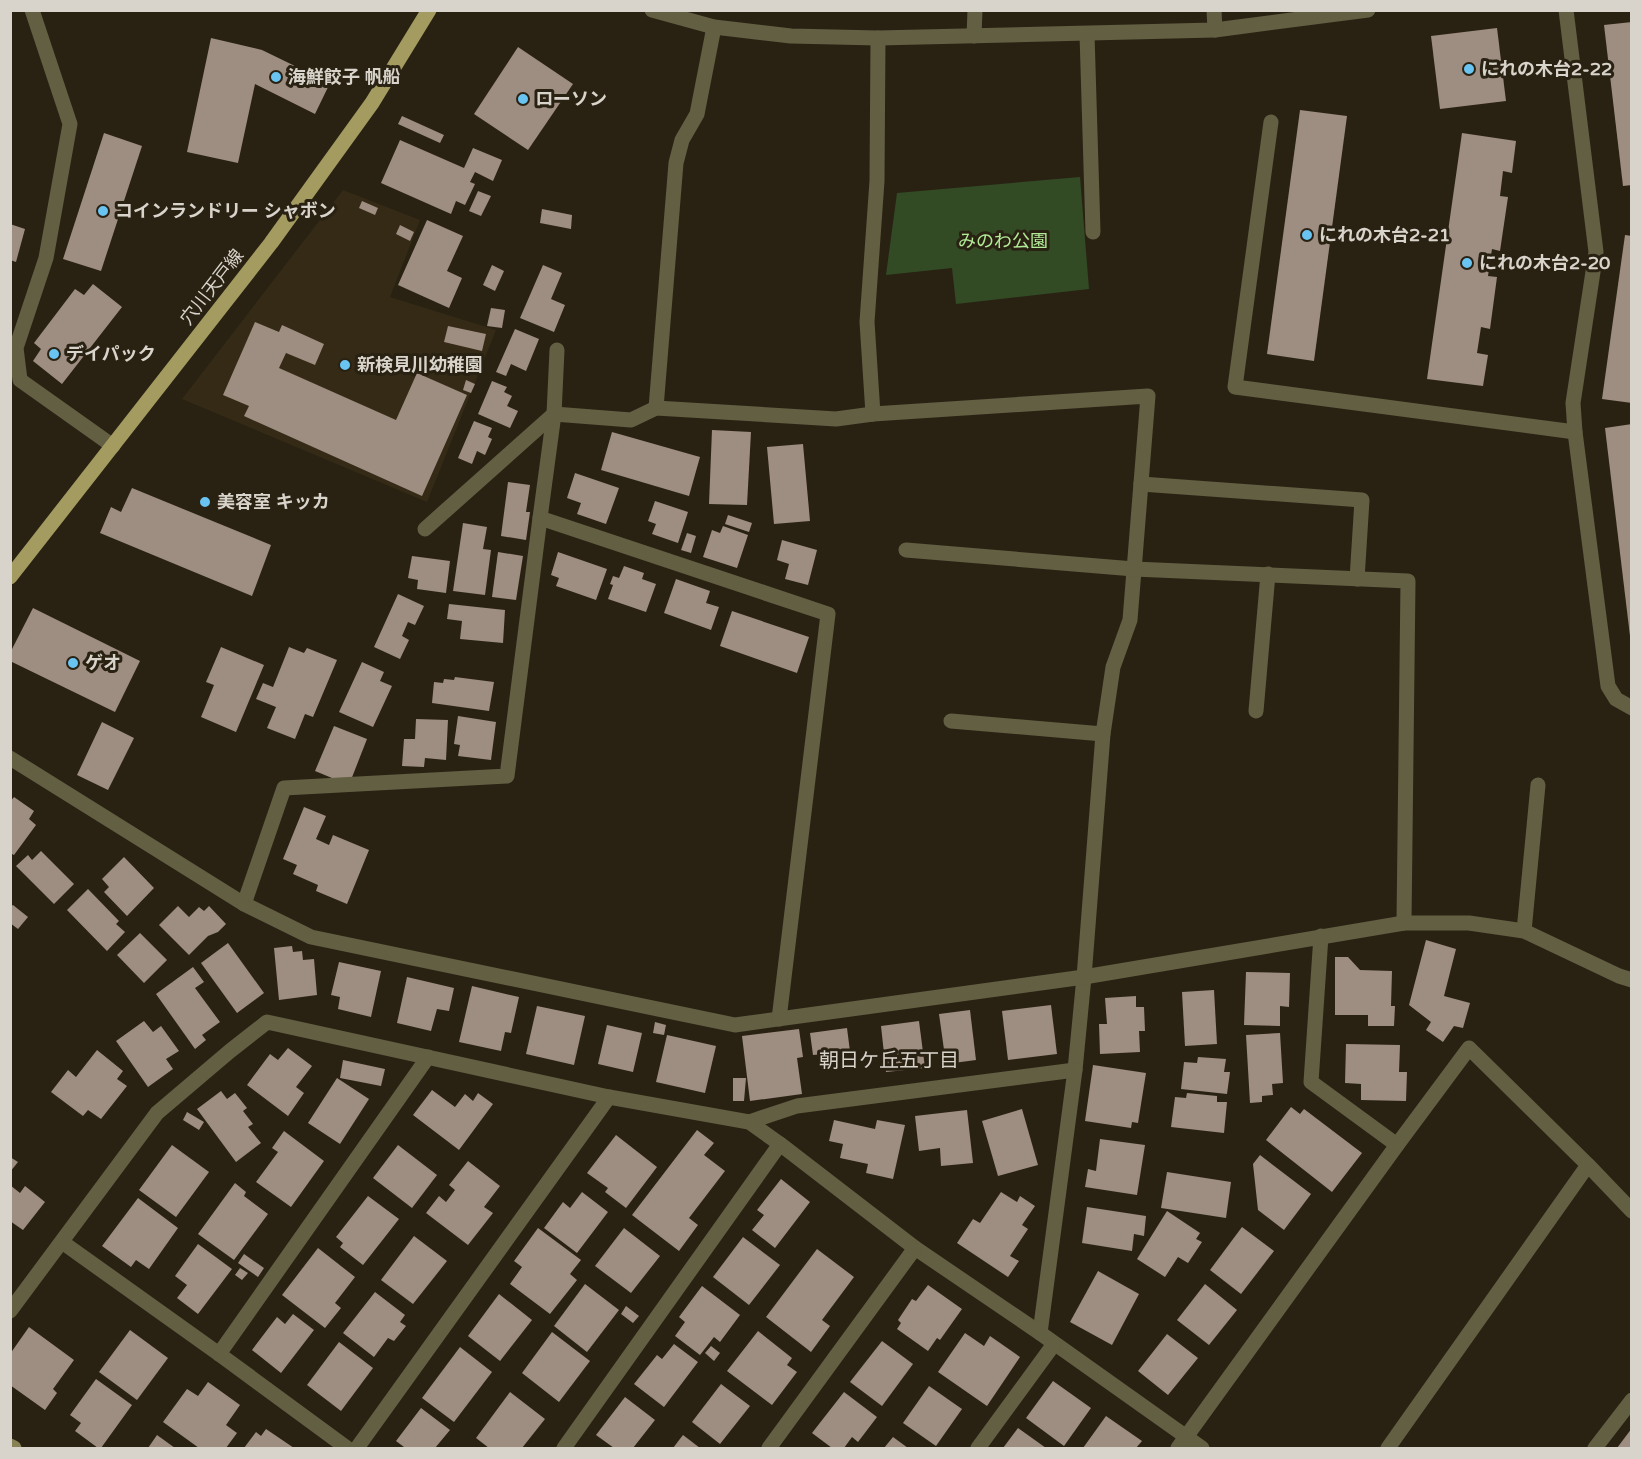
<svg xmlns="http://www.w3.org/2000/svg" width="1642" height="1459" viewBox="0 0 1642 1459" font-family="'Varela Round','Noto Sans JP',sans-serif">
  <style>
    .built { fill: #352a16 }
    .green { fill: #324b25 }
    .building { fill: #9e8d81 }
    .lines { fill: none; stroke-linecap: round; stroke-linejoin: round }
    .lane { stroke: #635f43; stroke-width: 15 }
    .street { stroke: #635f43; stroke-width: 15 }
    .secondary { stroke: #878153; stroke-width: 15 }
    .primary { stroke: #a39b60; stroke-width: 15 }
    .poi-dot { fill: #69c4f1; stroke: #292213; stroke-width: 2 }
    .labels { text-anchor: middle; stroke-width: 6; stroke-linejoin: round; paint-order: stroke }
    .poi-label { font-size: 18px; font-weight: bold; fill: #d9d4cb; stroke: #292213; text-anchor: start }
    .park-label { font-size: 18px; fill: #b1ea97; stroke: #292213 }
    .street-label { font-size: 18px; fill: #d9d4cb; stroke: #292213 }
    .neighbourhood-label { font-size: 20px; fill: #d9d4cb; stroke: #292213 }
  </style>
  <rect width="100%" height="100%" fill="#292213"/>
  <polygon class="built" points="343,190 420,220 390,297 496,330 427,502 182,399"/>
  <polygon class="green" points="1080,177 1089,289 956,304 952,268 886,275 897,193"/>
  <g class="building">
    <polygon points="1632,22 1632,185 1623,186 1604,25"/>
    <polygon points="1497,28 1506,101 1440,109 1431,36"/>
    <polygon points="211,38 262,50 330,83 315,114 255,84 238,163 187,152"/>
    <polygon points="518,47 573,84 528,150 474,114"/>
    <polygon points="1300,110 1347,116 1314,361 1267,354"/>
    <polygon points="402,116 444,135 440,143 398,124"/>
    <polygon points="104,133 142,146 101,271 63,259"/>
    <polygon points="1462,133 1516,141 1512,173 1503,171 1500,196 1508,197 1500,251 1492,249 1488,276 1497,277 1490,329 1481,327 1477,353 1488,355 1483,386 1427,379"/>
    <polygon points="400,140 464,168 473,148 502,160 493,181 475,172 470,182 475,184 465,205 456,201 451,214 381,183"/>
    <polygon points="478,191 491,196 481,216 469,211"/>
    <polygon points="362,201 378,208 375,215 359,208"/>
    <polygon points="542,209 572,215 571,229 540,223"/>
    <polygon points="427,220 463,236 447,271 462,278 449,308 398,285"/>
    <polygon points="10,224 25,229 16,262 10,260"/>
    <polygon points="400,225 414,232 410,241 396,234"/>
    <polygon points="1625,235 1632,236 1632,403 1602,399"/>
    <polygon points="492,265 504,271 495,291 483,285"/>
    <polygon points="543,265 562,273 551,299 565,305 554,332 520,318"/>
    <polygon points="93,284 122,307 62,384 33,361 41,349 34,343 75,289 84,295"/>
    <polygon points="491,308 505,310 502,328 487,326"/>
    <polygon points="255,322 279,332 282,325 324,344 315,365 286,353 279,368 396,420 417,373 467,395 422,496 244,416 249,406 223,395"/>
    <polygon points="448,326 486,334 482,351 444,342"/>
    <polygon points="515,329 539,339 526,371 511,364 506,376 496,372"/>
    <polygon points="466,380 475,384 471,393 463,390"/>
    <polygon points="492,381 507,387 504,392 512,396 507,406 518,411 510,428 478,414"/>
    <polygon points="474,421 492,428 488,437 492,439 485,455 477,451 472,464 458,458"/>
    <polygon points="1632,424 1632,635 1630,636 1605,428"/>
    <polygon points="712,430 751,432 747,505 709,504"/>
    <polygon points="612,432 700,457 689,496 601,470"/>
    <polygon points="803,444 810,521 774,524 767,447"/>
    <polygon points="575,473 619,488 606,524 577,514 581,503 567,498"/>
    <polygon points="508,482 530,485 526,512 530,512 526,540 501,536"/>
    <polygon points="132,488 271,545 252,596 100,533 111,507 121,512"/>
    <polygon points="655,501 688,512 678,543 652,534 656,524 648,521"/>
    <polygon points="728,515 752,523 749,532 725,524"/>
    <polygon points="463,523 487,527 483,549 491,550 485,595 453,591"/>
    <polygon points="723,526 748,535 737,568 703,557 712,530 720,533"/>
    <polygon points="687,533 696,536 691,553 681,550"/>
    <polygon points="782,540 817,550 808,585 785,579 789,564 777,560"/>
    <polygon points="498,552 523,556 516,600 492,597"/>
    <polygon points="558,552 607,569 596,600 556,586 559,578 551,575"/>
    <polygon points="412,556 450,561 446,593 417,589 418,580 408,578"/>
    <polygon points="624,566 644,573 642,579 656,584 646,612 608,599 613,585 610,584 613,576 619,578"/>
    <polygon points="676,579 710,591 706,603 719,607 711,630 664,613"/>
    <polygon points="398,594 424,606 415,625 408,622 402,636 409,640 400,659 374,647"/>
    <polygon points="449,604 505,610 503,643 460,639 462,621 447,619"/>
    <polygon points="33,608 140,661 115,712 10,661 10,653"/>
    <polygon points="732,611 809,637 797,673 720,646"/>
    <polygon points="221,647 264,665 236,732 201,717 214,685 206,682"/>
    <polygon points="289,647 304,653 307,648 337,660 313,717 305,714 295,739 267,728 276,707 256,699 263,683 273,687"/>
    <polygon points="362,662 384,672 380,681 392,686 373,727 339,712"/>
    <polygon points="455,677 494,682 489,711 432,703 434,682 443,683 444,679 454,680"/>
    <polygon points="458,716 496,722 491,760 458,756 460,745 454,744"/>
    <polygon points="416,719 448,720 446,760 425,758 424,767 402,766 404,739 415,739"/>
    <polygon points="102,722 134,738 108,790 77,775"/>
    <polygon points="334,726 367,739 349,785 315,771"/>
    <polygon points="14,797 34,811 29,819 36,825 14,855 10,853 10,802"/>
    <polygon points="304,807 326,816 316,839 329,845 333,835 369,850 347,904 316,891 318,885 293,874 297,865 283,859"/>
    <polygon points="41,851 74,884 54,904 16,866 28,855 32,860"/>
    <polygon points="124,857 154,888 127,916 104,892 109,887 102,879"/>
    <polygon points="88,889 119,921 116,924 125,932 107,951 67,910"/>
    <polygon points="13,905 28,917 18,929 10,923 10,907"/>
    <polygon points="178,906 189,917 199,907 204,911 209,906 226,924 218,932 208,936 189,955 159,925"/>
    <polygon points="140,933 167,960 144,983 117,955"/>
    <polygon points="1426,940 1456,949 1444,996 1470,1003 1463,1028 1454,1026 1443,1042 1426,1030 1431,1022 1409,1005"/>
    <polygon points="228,943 264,993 237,1013 201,963"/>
    <polygon points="292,946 293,952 302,951 303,960 314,959 317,995 279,1000 274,948"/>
    <polygon points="1335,957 1348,957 1360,970 1392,971 1391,1006 1395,1006 1394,1026 1368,1026 1368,1015 1335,1015"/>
    <polygon points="339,962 381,971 371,1017 338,1009 340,997 331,995"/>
    <polygon points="193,967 204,982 195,988 220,1022 202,1035 206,1040 195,1049 156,994"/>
    <polygon points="1246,972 1290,973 1289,1007 1280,1006 1280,1026 1244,1025"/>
    <polygon points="407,977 454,988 449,1011 437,1009 431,1031 397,1023"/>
    <polygon points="472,986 519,997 511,1033 505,1032 501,1051 459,1042"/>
    <polygon points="1214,990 1217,1044 1185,1046 1182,992"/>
    <polygon points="1136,996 1136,1007 1144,1007 1145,1031 1139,1031 1140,1052 1100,1054 1099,1024 1107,1024 1105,998"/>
    <polygon points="1051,1005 1057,1054 1008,1060 1002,1011"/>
    <polygon points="537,1006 585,1016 574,1065 526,1054"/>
    <polygon points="970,1010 976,1060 946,1064 939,1014"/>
    <polygon points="144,1021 153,1032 161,1026 179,1051 166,1059 173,1069 148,1087 116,1041"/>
    <polygon points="919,1021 925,1068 886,1072 881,1026"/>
    <polygon points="655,1022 666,1025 664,1035 653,1033"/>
    <polygon points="607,1025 642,1033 633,1072 598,1064"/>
    <polygon points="847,1028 852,1067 826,1071 824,1054 813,1055 810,1033"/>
    <polygon points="799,1029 803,1057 797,1058 802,1094 750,1101 742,1036"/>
    <polygon points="1280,1033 1283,1083 1272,1084 1273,1095 1262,1096 1262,1102 1250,1103 1246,1035"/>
    <polygon points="667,1035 716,1046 705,1093 656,1082"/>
    <polygon points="1346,1044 1400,1045 1399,1072 1407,1072 1406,1101 1361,1100 1361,1084 1345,1083"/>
    <polygon points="288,1048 312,1066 296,1087 304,1093 288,1116 247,1085 270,1054 278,1060"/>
    <polygon points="97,1050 123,1071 117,1079 127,1086 101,1119 88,1110 83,1116 51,1092 68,1070 76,1077"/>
    <polygon points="1198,1057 1226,1059 1224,1072 1230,1072 1227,1094 1181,1089 1184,1062 1197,1063"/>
    <polygon points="343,1060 385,1069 381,1086 340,1078"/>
    <polygon points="1093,1065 1146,1073 1138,1123 1132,1122 1131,1128 1085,1121"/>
    <polygon points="337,1078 369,1099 340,1144 308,1123"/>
    <polygon points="733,1078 746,1078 744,1101 733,1101"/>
    <polygon points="432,1090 455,1107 465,1094 473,1101 478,1093 493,1104 459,1150 413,1115"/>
    <polygon points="221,1091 227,1099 235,1093 247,1108 243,1111 253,1124 248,1127 261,1143 236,1162 197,1109"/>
    <polygon points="1187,1093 1217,1096 1217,1102 1227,1102 1224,1133 1171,1127 1175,1097 1186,1098"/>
    <polygon points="1291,1107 1300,1114 1304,1109 1362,1153 1332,1192 1266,1140"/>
    <polygon points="1022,1109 1038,1165 998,1176 982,1121"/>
    <polygon points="967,1110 973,1163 941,1166 940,1148 919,1151 915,1116"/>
    <polygon points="187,1112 204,1122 199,1130 183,1120"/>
    <polygon points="834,1120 875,1129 877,1120 905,1125 893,1179 866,1173 868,1164 840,1158 843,1144 829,1141"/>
    <polygon points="697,1130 714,1143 704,1155 725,1171 689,1218 698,1225 679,1251 632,1215"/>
    <polygon points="284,1131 324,1161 291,1207 256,1182 278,1152 272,1148"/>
    <polygon points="616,1135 657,1167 626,1208 605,1192 608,1188 587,1173"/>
    <polygon points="1100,1139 1145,1145 1137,1195 1085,1187 1088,1169 1096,1171"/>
    <polygon points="172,1145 209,1172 176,1217 139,1190"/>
    <polygon points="398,1145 437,1175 412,1208 373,1178"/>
    <polygon points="1260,1155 1311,1194 1284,1230 1258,1210 1253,1164"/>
    <polygon points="10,1157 18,1162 10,1172"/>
    <polygon points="468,1161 500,1186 484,1207 493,1213 468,1245 426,1213 439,1196 446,1202 455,1190 449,1185"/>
    <polygon points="1167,1172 1231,1182 1226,1218 1161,1208"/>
    <polygon points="781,1179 810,1202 775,1248 752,1230 764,1215 757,1210"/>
    <polygon points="235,1183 246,1192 244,1196 268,1214 234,1260 198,1234"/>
    <polygon points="10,1185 20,1193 25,1186 45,1202 23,1230 10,1221"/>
    <polygon points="582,1192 608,1212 577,1253 544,1228 563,1202 570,1208"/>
    <polygon points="1001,1192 1017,1202 1020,1196 1035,1206 1022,1225 1028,1229 1010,1256 1019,1261 1008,1277 957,1243 973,1219 980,1223"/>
    <polygon points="368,1196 399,1219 363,1265 340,1247 343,1243 336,1237"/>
    <polygon points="138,1198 178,1228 149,1269 136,1260 131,1267 102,1246"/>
    <polygon points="1087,1207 1146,1216 1144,1236 1134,1234 1132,1251 1082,1243"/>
    <polygon points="1167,1211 1200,1233 1196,1239 1202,1242 1188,1263 1178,1257 1165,1277 1137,1259"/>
    <polygon points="1242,1227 1274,1251 1241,1294 1210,1270"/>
    <polygon points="538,1228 581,1260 570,1274 577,1280 550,1314 510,1284 522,1267 514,1261"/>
    <polygon points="624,1228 660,1256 631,1293 595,1266"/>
    <polygon points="414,1236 447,1261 413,1304 381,1280"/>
    <polygon points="743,1237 780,1265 749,1305 713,1277"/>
    <polygon points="198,1244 232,1269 198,1314 177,1298 187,1285 175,1276"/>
    <polygon points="318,1248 355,1277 335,1303 341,1308 325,1328 282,1295"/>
    <polygon points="817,1249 854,1277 822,1320 830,1326 811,1352 766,1317"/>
    <polygon points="244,1254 264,1268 258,1277 238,1263"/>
    <polygon points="240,1268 248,1273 242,1280 235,1275"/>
    <polygon points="1098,1271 1139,1294 1112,1345 1070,1322"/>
    <polygon points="585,1284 619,1310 587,1352 554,1326"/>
    <polygon points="1205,1284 1237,1310 1209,1345 1177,1320"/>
    <polygon points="928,1285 962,1309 940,1340 937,1338 928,1351 897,1329 901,1323 898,1320 912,1299 916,1301"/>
    <polygon points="702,1286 740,1315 720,1342 714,1337 700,1355 675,1336 685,1322 679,1317"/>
    <polygon points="375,1292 405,1315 400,1322 406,1326 394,1341 388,1338 374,1357 343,1333"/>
    <polygon points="499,1294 532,1320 500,1361 468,1336"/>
    <polygon points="626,1306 639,1316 633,1323 621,1314"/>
    <polygon points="293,1314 314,1330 281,1373 252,1350 277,1317 285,1324"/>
    <polygon points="29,1327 74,1360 53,1389 57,1393 45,1410 10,1385 10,1373 12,1371 10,1370 10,1354"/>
    <polygon points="130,1330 168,1358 137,1400 99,1372"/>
    <polygon points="758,1331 792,1358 787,1365 797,1372 772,1405 727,1371"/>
    <polygon points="552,1332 590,1361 559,1402 522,1373"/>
    <polygon points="965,1333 984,1346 990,1336 1020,1357 987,1406 938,1372"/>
    <polygon points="1167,1334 1198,1358 1168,1395 1138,1371"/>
    <polygon points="882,1341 913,1364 882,1406 850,1382"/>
    <polygon points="339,1342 373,1368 341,1411 307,1385"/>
    <polygon points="674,1344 698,1362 664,1407 634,1384 657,1355 662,1359"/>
    <polygon points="711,1346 720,1353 714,1361 705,1353"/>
    <polygon points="460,1347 492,1372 454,1422 422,1398"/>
    <polygon points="96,1379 132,1405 101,1448 98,1448 75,1431 81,1423 70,1415"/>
    <polygon points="1053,1381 1091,1408 1064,1446 1026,1418"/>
    <polygon points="208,1382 240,1405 226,1425 237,1433 226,1448 199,1448 163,1422 187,1389 198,1396"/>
    <polygon points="721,1384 750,1406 720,1444 692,1422"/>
    <polygon points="929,1386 962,1409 936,1446 903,1423"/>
    <polygon points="510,1392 545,1419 522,1448 489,1448 476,1438"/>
    <polygon points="844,1392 877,1417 858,1442 852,1437 844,1448 832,1448 812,1433"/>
    <polygon points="625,1397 655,1420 633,1448 614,1448 596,1435"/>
    <polygon points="421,1408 450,1430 435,1448 403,1448 404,1447 396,1441"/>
    <polygon points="1106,1416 1142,1441 1136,1448 1083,1448"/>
    <polygon points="1018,1428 1046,1448 1003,1448"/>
    <polygon points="1632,1428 1632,1448 1617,1448"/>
    <polygon points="266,1429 294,1448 244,1448 256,1432 261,1436"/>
    <polygon points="157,1435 175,1448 148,1448"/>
    <polygon points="683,1435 700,1448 673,1448"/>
    <polygon points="893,1437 908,1448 884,1448"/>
  </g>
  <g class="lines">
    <g class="lane">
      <polyline points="1566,10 1596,252 1573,403 1575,432 1608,686 1616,699 1632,708"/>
      <polyline points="1087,34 1093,232"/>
      <polyline points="1271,122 1235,387 1575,432"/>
      <polyline points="1141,484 1362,500 1357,579"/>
      <polyline points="1256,711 1268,574"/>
      <polyline points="1524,931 1538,785"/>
      <polyline points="1321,936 1311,1082 1397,1145"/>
    </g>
    <g class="street">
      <polyline points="32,10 70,124 46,258 16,348 20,380 113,446"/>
      <polyline points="652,10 714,27 791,36 878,38 1215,30 1368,10"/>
      <polyline points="1214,10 1215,30"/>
      <polyline points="974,36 975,10"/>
      <polyline points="656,408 676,163 682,140 697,114 714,27"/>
      <polyline points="873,414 867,322 877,181 878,38"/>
      <polyline points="540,518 554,414 557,350"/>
      <polyline points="425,529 554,414 631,420 656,408 836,419 873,414 1148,396 1130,620 1113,667 1103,734 1084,977 1075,1070 1040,1333"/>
      <polyline points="906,550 1134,569 1408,581 1404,923"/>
      <polyline points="951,721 1103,734"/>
      <polyline points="10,758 244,904 311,937 735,1025 1084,977 1404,923 1469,923 1524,931 1619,976 1632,980"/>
      <polyline points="244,904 284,788 507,776 540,518 828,614 779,1019"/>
      <polyline points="749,1122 797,1106 1075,1070"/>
      <polyline points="62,1242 219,1354 347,1448"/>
      <polyline points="10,1311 157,1113 230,1051 267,1022 609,1097 749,1122 780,1144 915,1248 1040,1333 1202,1448"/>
      <polyline points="219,1354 428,1057"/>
      <polyline points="357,1448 609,1097"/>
      <polyline points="564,1448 780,1144"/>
      <polyline points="769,1448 915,1248"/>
      <polyline points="978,1448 1054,1344"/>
      <polyline points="1178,1448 1397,1145 1469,1048 1588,1165 1632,1211"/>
      <polyline points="1388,1448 1588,1165"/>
      <polyline points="1595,1448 1632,1400"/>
    </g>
    <polyline class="secondary" points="10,1446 14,1448"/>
    <polyline class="primary" points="10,577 271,243 372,103 429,10"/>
  </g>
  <g class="poi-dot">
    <circle cx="1469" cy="69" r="6"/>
    <circle cx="276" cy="77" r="6"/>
    <circle cx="523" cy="99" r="6"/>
    <circle cx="103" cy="211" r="6"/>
    <circle cx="1307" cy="235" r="6"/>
    <circle cx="1467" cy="263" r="6"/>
    <circle cx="54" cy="354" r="6"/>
    <circle cx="345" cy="365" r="6"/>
    <circle cx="205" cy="502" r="6"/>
    <circle cx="73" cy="663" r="6"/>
  </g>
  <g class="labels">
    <g class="poi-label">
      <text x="1481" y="75">にれの木台2-22</text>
      <text x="288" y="83">海鮮餃子 帆船</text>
      <text x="535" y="105">ローソン</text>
      <text x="115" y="217">コインランドリー シャボン</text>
      <text x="1319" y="241">にれの木台2-21</text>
      <text x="1479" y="269">にれの木台2-20</text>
      <text x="66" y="360">デイパック</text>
      <text x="357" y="371">新検見川幼稚園</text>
      <text x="217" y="508">美容室 キッカ</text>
      <text x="85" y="669">ゲオ</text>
    </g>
    <g class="park-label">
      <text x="1003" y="247">みのわ公園</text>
    </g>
    <g class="street-label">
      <text transform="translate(212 287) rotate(-52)" y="6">穴川天戸線</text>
    </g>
    <g class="neighbourhood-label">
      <text x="889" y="1067">朝日ケ丘五丁目</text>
    </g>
  </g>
  <rect width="1642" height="1459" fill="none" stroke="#d9d4cb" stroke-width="24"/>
</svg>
